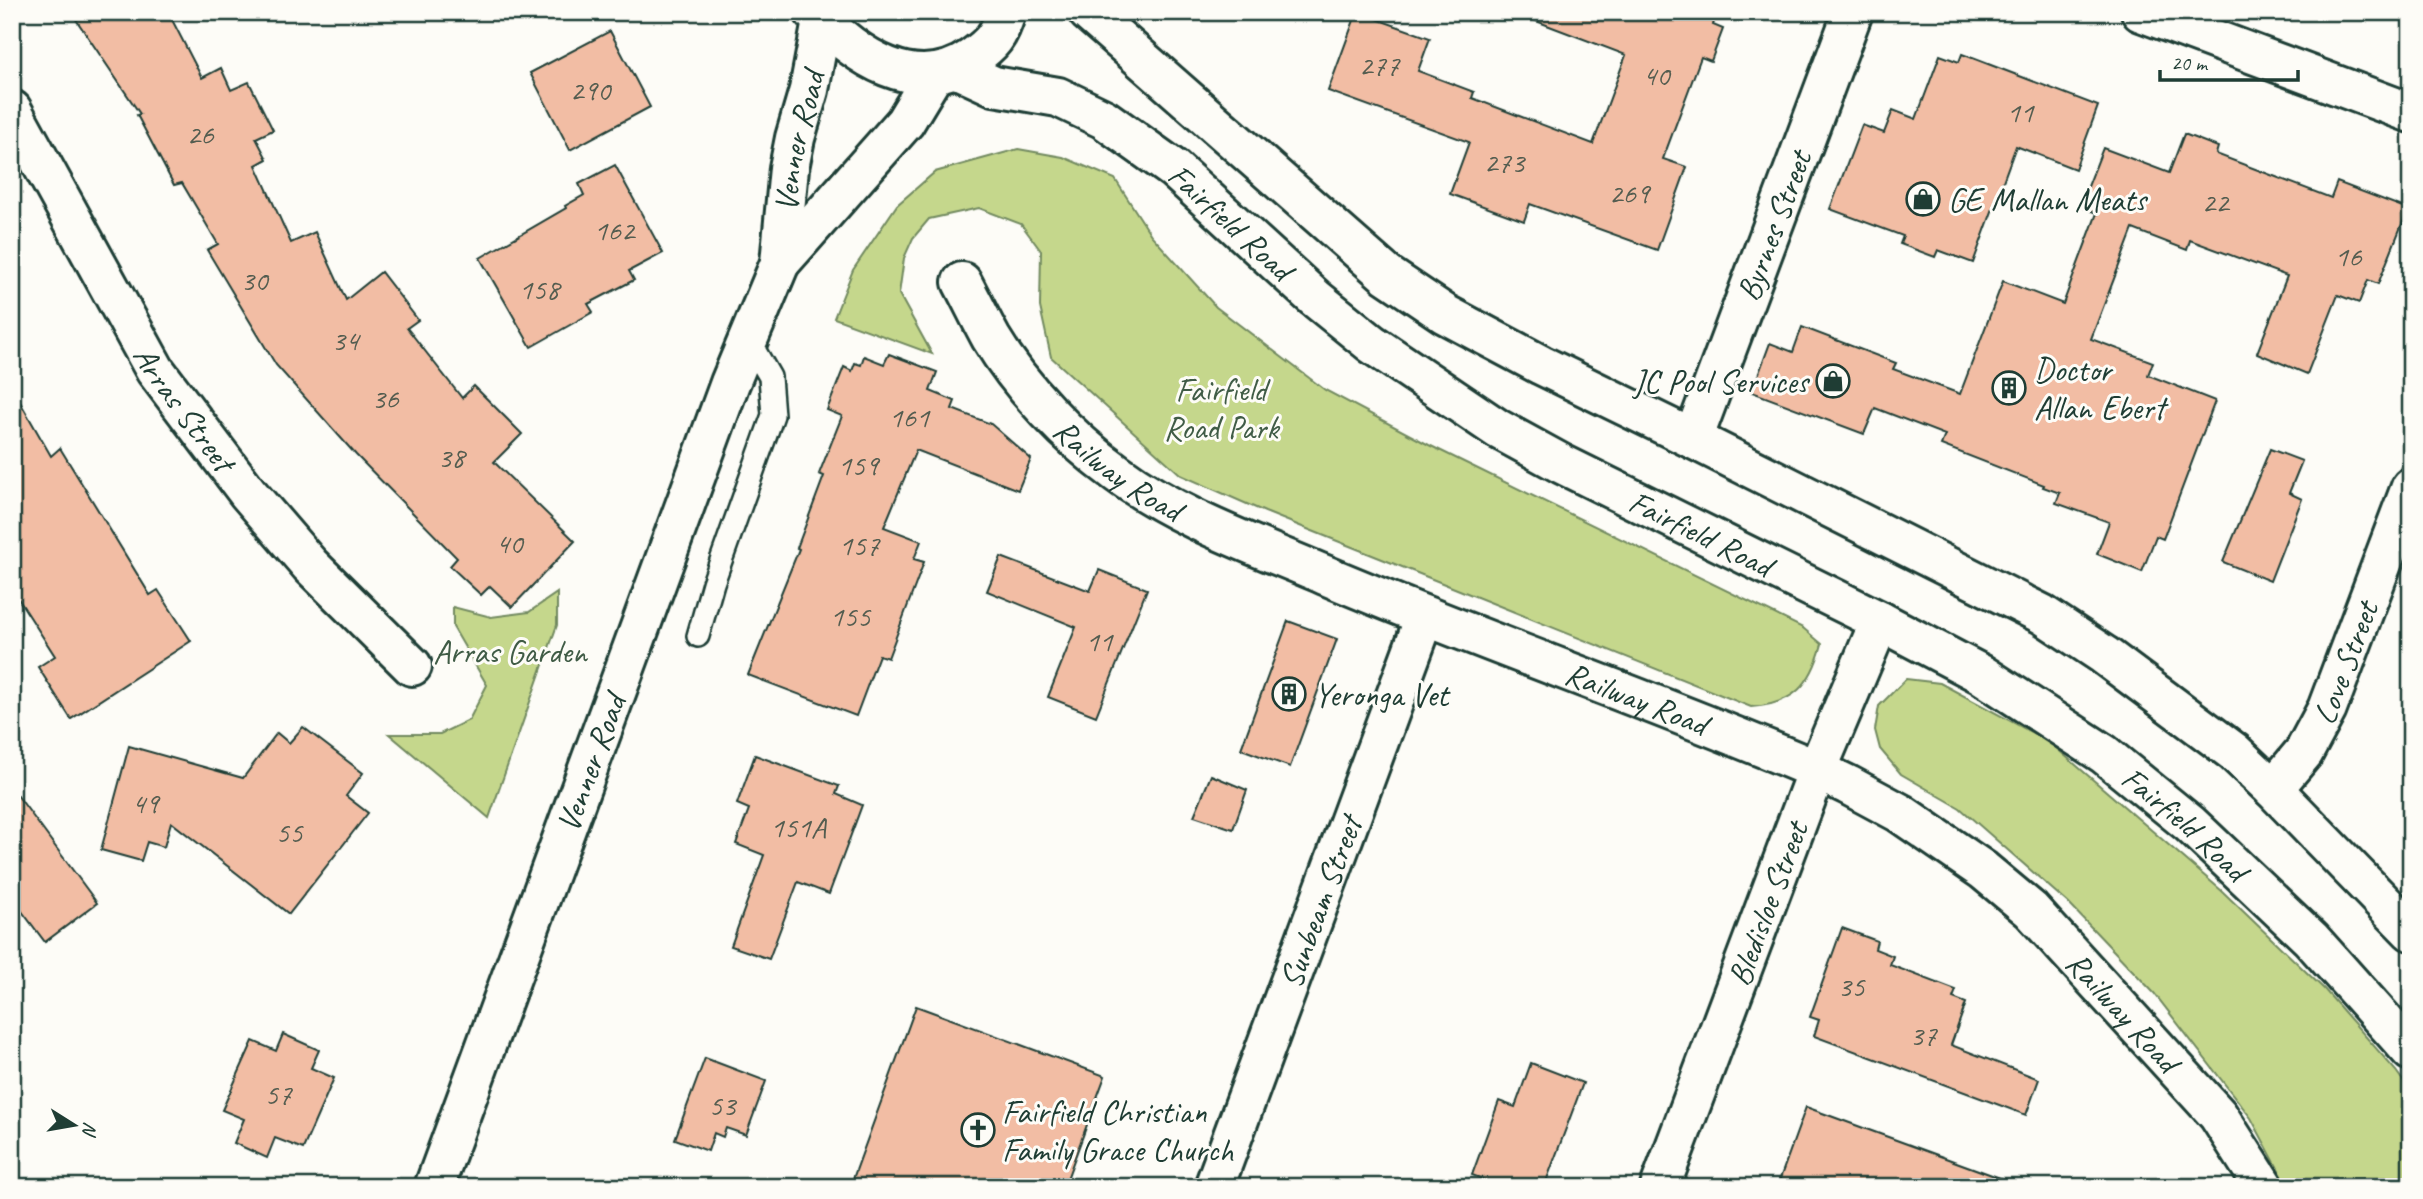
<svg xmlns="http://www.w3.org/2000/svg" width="2423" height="1199" viewBox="0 0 2423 1199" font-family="Caveat,sans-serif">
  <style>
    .green { fill: #c5d78c; stroke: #728a60; stroke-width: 2 }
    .building { fill: #f2bda4; stroke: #1f3d34; stroke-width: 2 }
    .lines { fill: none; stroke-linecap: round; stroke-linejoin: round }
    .service-casing { stroke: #1f3d34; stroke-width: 26 }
    .minor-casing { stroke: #1f3d34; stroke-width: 44 }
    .tertiary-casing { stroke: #1f3d34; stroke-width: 44 }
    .secondary-casing { stroke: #1f3d34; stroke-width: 44 }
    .service { stroke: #fdfcf7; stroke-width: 21 }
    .minor { stroke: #fdfcf7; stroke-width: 38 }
    .tertiary { stroke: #fdfcf7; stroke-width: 38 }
    .secondary { stroke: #fdfcf7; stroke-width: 38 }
    .labels { text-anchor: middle; stroke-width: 6; stroke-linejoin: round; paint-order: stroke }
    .number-label { font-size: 30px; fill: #545d50 }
    .street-label { font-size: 33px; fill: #1f3d34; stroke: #fdfcf7 }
    .poi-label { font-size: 33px; fill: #1f3d34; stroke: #fdfcf7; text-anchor: start }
    .park-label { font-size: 33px; fill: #405c46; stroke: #fdfcf7 }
  </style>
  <rect width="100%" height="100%" fill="#fdfcf7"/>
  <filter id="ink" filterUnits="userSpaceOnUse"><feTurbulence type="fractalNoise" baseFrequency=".0143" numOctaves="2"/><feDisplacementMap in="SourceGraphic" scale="14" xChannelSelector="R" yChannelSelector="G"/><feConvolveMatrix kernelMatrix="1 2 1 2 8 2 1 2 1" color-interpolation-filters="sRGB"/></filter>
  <g filter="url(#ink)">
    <g class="green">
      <path d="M1018,149L1063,157L1115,179L1151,235L1216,307L1325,390L1429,445L1803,628L1822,644C1811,685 1794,704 1751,707L1265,512L1181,475L1051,357L1040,307L1041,251L1021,224L979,208L929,219L913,238L904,258L899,294L932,354L834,318L853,270L897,205L935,172Z"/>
      <polygon points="557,593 557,625 489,818 389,734 440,734 469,720 487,685 453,627 453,607 491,617 529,612"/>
      <polygon points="1906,679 1940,683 2048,741 2222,891 2324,989 2396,1071 2411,1092 2411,1187 2288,1187 2251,1118 2154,993 2068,903 1960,808 1901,774 1880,749 1875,730 1879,706"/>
    </g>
    <g class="building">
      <polygon points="71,12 168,12 202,78 221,68 231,90 249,82 273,130 256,138 267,159 256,165 291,243 315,232 346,300 381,272 418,320 407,328 462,398 474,386 522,434 494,462 575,541 512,607 490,586 481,595 450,566 457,558 356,455 276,365 207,250 218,244 182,183 174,185 137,115 140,114"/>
      <polygon points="1357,12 1430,38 1418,71 1474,92 1472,98 1593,144 1626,55 1523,16 1523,12 1717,12 1713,25 1723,29 1711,61 1701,57 1663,159 1687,167 1657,250 1530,204 1524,221 1450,194 1469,142 1328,91"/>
      <polygon points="610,31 650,107 570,150 530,73"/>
      <polygon points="1962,54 2098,106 2075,169 2016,146 1973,263 1938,250 1935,257 1900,244 1903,236 1830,209 1862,125 1884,133 1893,110 1916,119 1940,55 1959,62"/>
      <polygon points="2184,134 2218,147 2216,154 2331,198 2337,182 2408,209 2378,284 2368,280 2359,303 2338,295 2307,374 2257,353 2287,276 2190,240 2187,250 2133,229 2091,339 2153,362 2148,375 2215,401 2163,539 2156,536 2142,572 2097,554 2109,522 2056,503 2060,493 2043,487 2044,485 1941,445 1945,435 1875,408 1864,434 1752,392 1770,343 1793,352 1802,327 1896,363 1893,369 1960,394 2003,281 2063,304 2097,213 2080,207 2103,148 2169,173"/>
      <polygon points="615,165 663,253 629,271 634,280 588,304 593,312 531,347 480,258 566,208 565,206 584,195 579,184"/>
      <polygon points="889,354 937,372 930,391 955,401 952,409 991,424 1031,459 1018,490 916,450 884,527 921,541 914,559 924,562 888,658 879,655 856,716 748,675 799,549 797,548 824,476 819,474 842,416 827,410 844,367 852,371 855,363 861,365 864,356 884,364"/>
      <polygon points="12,388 51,456 60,448 150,595 158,590 191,641 71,719 38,667 55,656 12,589"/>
      <polygon points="2270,449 2302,461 2289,493 2302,499 2270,581 2223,562"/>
      <polygon points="1001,557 1090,591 1099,570 1147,589 1096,716 1048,697 1076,627 987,591"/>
      <polygon points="1288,621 1337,639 1290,767 1241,749"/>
      <polygon points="303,727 363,773 346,796 368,813 289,914 171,822 164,847 147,842 141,861 101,850 129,746 243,778 277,733 289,743"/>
      <polygon points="755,755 839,786 836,794 862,805 829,894 798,882 769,959 731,946 764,855 736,844 749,809 737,804"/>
      <polygon points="1211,775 1247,790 1233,829 1194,816"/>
      <polygon points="12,788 97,903 45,942 12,898"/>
      <polygon points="1842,928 1877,941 1875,949 1893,956 1890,965 1956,990 1953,998 1966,1003 1951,1045 2039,1079 2026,1115 1814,1036 1819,1020 1810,1017"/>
      <polygon points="916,1006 1105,1076 1064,1187 850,1187"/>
      <polygon points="283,1034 319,1050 311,1068 334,1078 303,1149 275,1138 267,1158 234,1143 244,1119 222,1110 253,1041 276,1051"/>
      <polygon points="705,1058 766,1081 746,1135 726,1128 723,1137 714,1133 708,1151 675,1139"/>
      <polygon points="1531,1063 1583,1083 1544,1187 1503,1187 1472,1175 1499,1101 1515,1107"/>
      <polygon points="1806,1107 2011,1182 2010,1187 1777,1187"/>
    </g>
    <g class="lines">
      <defs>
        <polyline id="service" points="698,636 713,583 773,415 770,377 748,339"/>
        <g id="minor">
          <polyline points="2141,12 2411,113"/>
          <path id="s1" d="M12,110L155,370L248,493L310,565L412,666"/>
          <path id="s2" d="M962,282C972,301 981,320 991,338C1021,388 1070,439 1117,473C1179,519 1255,545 1325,575C1488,644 1655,701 1817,770L1848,785L1900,813L1983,870L2031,910L2218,1115L2264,1187"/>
          <path id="s3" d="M1693,439L1853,12"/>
          <path id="s4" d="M2273,789L2304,752L2327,709L2411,487"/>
          <path id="s5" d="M1214,1187L1425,617"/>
          <path id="s6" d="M1660,1187L1817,770L1880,621"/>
        </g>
        <g id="tertiary">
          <polyline points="780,263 905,122 934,74"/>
          <path id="s7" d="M434,1187L730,383L780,263L789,168L795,138L809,90L822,21"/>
        </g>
        <g id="secondary">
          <path d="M814,12C855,56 915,98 972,58C992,44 999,36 1006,12"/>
          <polyline points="1088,12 1387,275 1445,314 1541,365 1693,439 2042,614 2104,655 2234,752 2273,789 2411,931"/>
          <path id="s8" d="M957,69L994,86L1058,97L1104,119L1174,169L1315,298L1372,344L1498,429L1562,464L1880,621L1981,674L2104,754L2190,824L2311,939L2411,1051"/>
        </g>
      </defs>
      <use href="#service" class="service-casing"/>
      <use href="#minor" class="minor-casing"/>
      <use href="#tertiary" class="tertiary-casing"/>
      <use href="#secondary" class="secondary-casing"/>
      <use href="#service" class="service"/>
      <use href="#minor" class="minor"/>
      <use href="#tertiary" class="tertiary"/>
      <use href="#secondary" class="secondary"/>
    </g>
  </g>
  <defs>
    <symbol id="shop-ring" viewBox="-11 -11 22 22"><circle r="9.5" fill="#fdfcf7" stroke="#1f3d34" stroke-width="1.5"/><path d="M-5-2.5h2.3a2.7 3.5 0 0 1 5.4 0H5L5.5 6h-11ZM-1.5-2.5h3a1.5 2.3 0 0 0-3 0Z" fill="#1f3d34"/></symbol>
    <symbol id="building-ring" viewBox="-11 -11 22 22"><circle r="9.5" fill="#fdfcf7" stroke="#1f3d34" stroke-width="1.5"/><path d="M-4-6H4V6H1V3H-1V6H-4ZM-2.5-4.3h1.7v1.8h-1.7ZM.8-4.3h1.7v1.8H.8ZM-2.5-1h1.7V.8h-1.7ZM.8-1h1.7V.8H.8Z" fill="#1f3d34"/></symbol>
    <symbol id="church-ring" viewBox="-11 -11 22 22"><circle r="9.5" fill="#fdfcf7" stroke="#1f3d34" stroke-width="1.5"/><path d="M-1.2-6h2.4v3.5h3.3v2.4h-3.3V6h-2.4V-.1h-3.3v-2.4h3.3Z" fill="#1f3d34"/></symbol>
  </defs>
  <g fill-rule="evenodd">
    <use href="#shop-ring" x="1904" y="180" width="38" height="38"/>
    <use href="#shop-ring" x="1814" y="362" width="38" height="38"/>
    <use href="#building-ring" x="1990" y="369" width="38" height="38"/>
    <use href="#building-ring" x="1270" y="675" width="38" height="38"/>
    <use href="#church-ring" x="959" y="1111" width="38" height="38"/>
  </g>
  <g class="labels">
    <g class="number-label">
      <text x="1379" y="75">277</text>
      <text x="1656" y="85">40</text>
      <text x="590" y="100">290</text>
      <text x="2020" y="122">11</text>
      <text x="200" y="144">26</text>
      <text x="1504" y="172">273</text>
      <text x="1629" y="203">269</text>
      <text x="2215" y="212">22</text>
      <text x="614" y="240">162</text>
      <text x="2348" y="266">16</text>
      <text x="254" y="290">30</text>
      <text x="539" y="299">158</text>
      <text x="345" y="350">34</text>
      <text x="385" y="408">36</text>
      <text x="909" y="427">161</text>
      <text x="451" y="467">38</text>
      <text x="858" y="475">159</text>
      <text x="509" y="553">40</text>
      <text x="859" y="555">157</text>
      <text x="850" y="626">155</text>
      <text x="1099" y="651">11</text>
      <text x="145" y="813">49</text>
      <text x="798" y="837">151A</text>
      <text x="289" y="842">55</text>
      <text x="1851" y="996">35</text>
      <text x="1923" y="1045">37</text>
      <text x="278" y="1104">57</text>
      <text x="722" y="1115">53</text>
    </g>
    <g class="street-label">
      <text dy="12" stroke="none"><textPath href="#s7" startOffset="1110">Venner Road</textPath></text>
      <text dy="12" stroke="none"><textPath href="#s8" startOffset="320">Fairfield Road</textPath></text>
      <text dy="12" stroke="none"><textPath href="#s3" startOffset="228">Byrnes Street</textPath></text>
      <text dy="12" stroke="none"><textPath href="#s1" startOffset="345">Arras Street</textPath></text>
      <text dy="12" stroke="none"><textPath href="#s2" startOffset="248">Railway Road</textPath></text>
      <text dy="12" stroke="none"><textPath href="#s8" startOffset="887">Fairfield Road</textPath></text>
      <text dy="12" stroke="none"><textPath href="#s4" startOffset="147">Love Street</textPath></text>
      <text dy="12" stroke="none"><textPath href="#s2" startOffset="816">Railway Road</textPath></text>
      <text dy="12" stroke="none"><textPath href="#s7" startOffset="452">Venner Road</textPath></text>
      <text dy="12" stroke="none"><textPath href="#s8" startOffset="1454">Fairfield Road</textPath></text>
      <text dy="12" stroke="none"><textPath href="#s5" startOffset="304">Sunbeam Street</textPath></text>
      <text dy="12" stroke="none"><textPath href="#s6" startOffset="303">Bledisloe Street</textPath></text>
      <text dy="12" stroke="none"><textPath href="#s2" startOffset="1404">Railway Road</textPath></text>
    </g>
    <g class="poi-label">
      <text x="1948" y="211">GE Mallan Meats</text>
      <text x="2034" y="381">Doctor<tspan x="2034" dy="38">Allan Ebert</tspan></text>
      <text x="1808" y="393" text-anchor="end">JC Pool Services</text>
      <text x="1314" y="706">Yeronga Vet</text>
      <text x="1002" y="1123">Fairfield Christian<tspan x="1002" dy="38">Family Grace Church</tspan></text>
    </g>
    <g class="park-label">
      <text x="1221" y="401">Fairfield<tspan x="1221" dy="38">Road Park</tspan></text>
      <text x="510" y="663">Arras Garden</text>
    </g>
  </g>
  <rect width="2423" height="1199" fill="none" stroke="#fdfcf7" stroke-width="42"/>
  <rect x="21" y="21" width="2381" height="1157" fill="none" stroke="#1f3d34" stroke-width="2.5" filter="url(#ink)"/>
  <g transform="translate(74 1125) rotate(101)" stroke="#fdfcf7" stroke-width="5" paint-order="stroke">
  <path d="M0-5L12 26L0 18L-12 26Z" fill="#1f3d34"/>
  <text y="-10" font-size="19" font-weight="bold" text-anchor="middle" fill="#1f3d34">N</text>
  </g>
  <path d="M2160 70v10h138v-10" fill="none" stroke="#1f3d34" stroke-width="3.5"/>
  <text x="2171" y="70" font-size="21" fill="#1f3d34" stroke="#fdfcf7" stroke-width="5" paint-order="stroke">20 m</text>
</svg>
